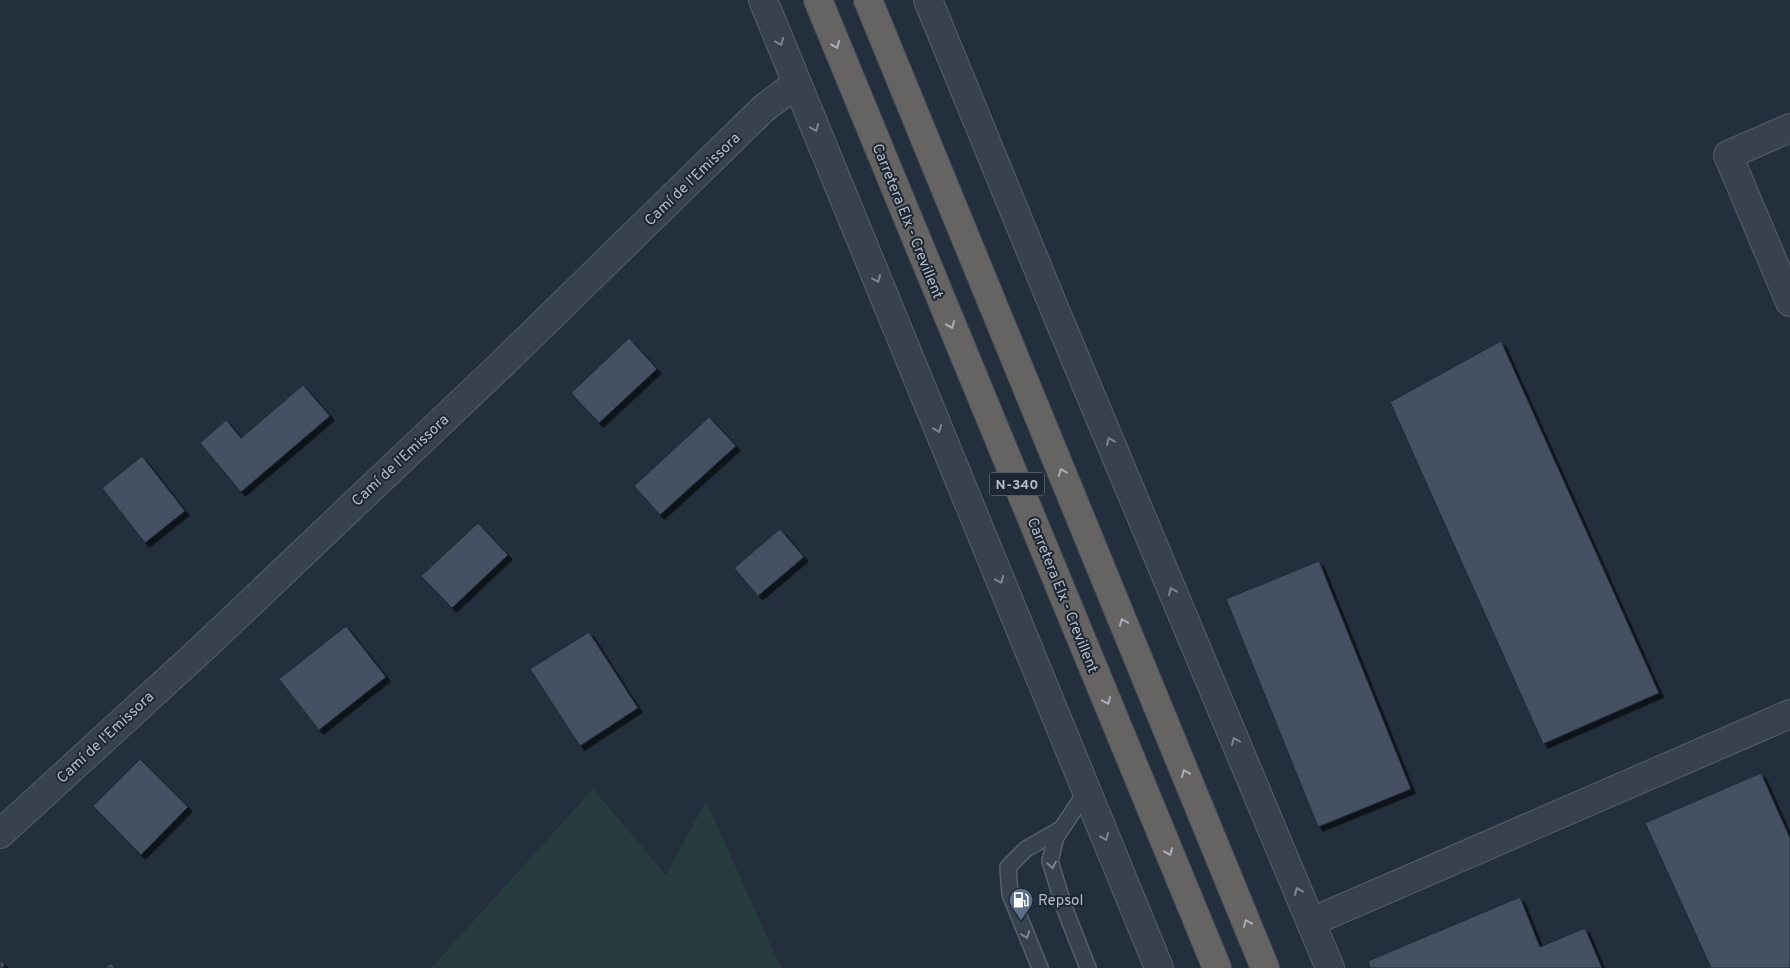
<svg xmlns="http://www.w3.org/2000/svg" width="1790" height="968" viewBox="0 0 1790 968" font-family="Overpass,sans-serif">
  <style>
    .green { fill: #263c3f }
    .building { fill: #455162; stroke: #1f2835; filter: url(#shadow) }
    .lines { fill: none; stroke-linecap: round; stroke-linejoin: round }
    .service-casing { stroke: #565f6c; stroke-width: 18 }
    .minor-casing { stroke: #565f6c; stroke-width: 30 }
    .trunk-casing { stroke: #434c59; stroke-width: 30 }
    .service { stroke: #38414e; stroke-width: 15 }
    .minor { stroke: #38414e; stroke-width: 28 }
    .trunk { stroke: #656462; stroke-width: 28 }
    .oneway { stroke: #7c8592 }
    .oneway2 { stroke: #a8afba }
    .labels { text-anchor: middle; stroke-width: 4; stroke-linejoin: round; paint-order: stroke }
    .shield { fill: #1d2633; stroke: #878f9c; stroke-width: 1 }
    .shield-label { font-size: 14px; font-weight: bold; fill: #b4bcc9 }
    .street-label { font-size: 15px; fill: #b4bcc9; stroke: #1d2633 }
    .poi-label { font-size: 15px; fill: #b4bcc9; stroke: #1d2633; text-anchor: start }
  </style>
  <defs>
    <filter id="shadow"><feDropShadow dx="4.5" dy="4.5" stdDeviation="0" flood-color="#0009"/></filter>
  </defs>
  <rect width="100%" height="100%" fill="#242f3e"/>
  <polygon class="green" points="593,789 666,875 706,801 781,968 431,968"/>
  <g class="building">
    <polygon points="629,338 657,369 599,423 571,393"/>
    <polygon points="1501,341 1659,693 1543,744 1390,402"/>
    <polygon points="303,385 330,416 241,492 200,443 226,420 241,438"/>
    <polygon points="709,417 736,446 660,515 634,486"/>
    <polygon points="142,456 185,511 145,543 102,488"/>
    <polygon points="478,523 508,555 452,608 421,576"/>
    <polygon points="780,529 804,557 758,596 734,568"/>
    <polygon points="1319,561 1411,789 1318,827 1226,599"/>
    <polygon points="346,626 386,677 319,730 279,679"/>
    <polygon points="589,632 638,708 580,746 530,669"/>
    <polygon points="140,759 188,807 141,855 93,806"/>
    <polygon points="1761,773 1790,838 1790,968 1711,968 1645,823"/>
    <polygon points="1520,897 1540,947 1585,928 1602,968 1370,968 1368,961"/>
    <polygon points="0,960 5,965 2,968 0,968"/>
    <polygon points="111,963 115,968 105,968"/>
  </g>
  <g class="lines">
    <defs>
      <g id="service">
        <polyline points="1086,792 1056,837 1050,861 1064,907 1088,968"/>
        <polyline points="1040,968 1010,894 1008,867 1026,849 1061,829"/>
      </g>
      <g id="minor">
        <polyline points="763,0 1159,968"/>
        <polyline points="928,0 1055,310 1330,968"/>
        <polyline points="1790,128 1728,155 1790,302"/>
        <polyline points="0,834 204,647 504,362 763,109 797,83"/>
        <polyline points="1311,922 1790,714"/>
      </g>
      <g id="trunk">
        <polyline points="818,0 1217,968"/>
        <polyline points="868,0 1265,968"/>
      </g>
    </defs>
    <use href="#service" class="service-casing"/>
    <use href="#minor" class="minor-casing"/>
    <use href="#trunk" class="trunk-casing"/>
    <use href="#service" class="service"/>
    <use href="#minor" class="minor"/>
    <use href="#trunk" class="trunk"/>
  </g>
  <defs><path id="oneway-chevron" d="M-2-3.5L2.5 0L-2 3.5" fill="none" stroke-width="1.6" stroke-linecap="round" stroke-linejoin="round" transform="scale(1.25)"/></defs>
  <g class="oneway">
    <use href="#oneway-chevron" transform="translate(780 42) rotate(68)"/>
    <use href="#oneway-chevron" transform="translate(815 128) rotate(68)"/>
    <use href="#oneway-chevron" transform="translate(877 279) rotate(68)"/>
    <use href="#oneway-chevron" transform="translate(938 429) rotate(68)"/>
    <use href="#oneway-chevron" transform="translate(1110 441) rotate(-113)"/>
    <use href="#oneway-chevron" transform="translate(1000 580) rotate(68)"/>
    <use href="#oneway-chevron" transform="translate(1172 591) rotate(-113)"/>
    <use href="#oneway-chevron" transform="translate(1235 741) rotate(-113)"/>
    <use href="#oneway-chevron" transform="translate(1105 837) rotate(68)"/>
    <use href="#oneway-chevron" transform="translate(1052 865) rotate(81)"/>
    <use href="#oneway-chevron" transform="translate(1298 891) rotate(-113)"/>
    <use href="#oneway-chevron" transform="translate(1026 935) rotate(69)"/>
  </g>
  <g class="oneway2">
    <use href="#oneway-chevron" transform="translate(836 45) rotate(68)"/>
    <use href="#oneway-chevron" transform="translate(951 325) rotate(68)"/>
    <use href="#oneway-chevron" transform="translate(1062 472) rotate(-112)"/>
    <use href="#oneway-chevron" transform="translate(1123 622) rotate(-112)"/>
    <use href="#oneway-chevron" transform="translate(1107 701) rotate(68)"/>
    <use href="#oneway-chevron" transform="translate(1185 773) rotate(-112)"/>
    <use href="#oneway-chevron" transform="translate(1169 852) rotate(68)"/>
    <use href="#oneway-chevron" transform="translate(1247 923) rotate(-112)"/>
  </g>
  <defs>
    <symbol id="fuel-pin" viewBox="-11 -11 22 30"><path d="M0 17L-7.5 6A9.5 9.5 0 1 1 7.5 6Z" fill="#5c6f8a" stroke="#1d2633"/><path d="M-5.5-6h7V0h2V4h1.3V-2.5L3-4.5l.8-.8L6-3V5H2.5V1h-1V6h-7ZM-4.2-4.7v3.2H.2V-4.7Z" fill="#fff"/></symbol>
  </defs>
  <g fill-rule="evenodd">
    <use href="#fuel-pin" x="1007" y="886" width="28" height="38"/>
  </g>
  <g class="labels">
    <rect class="shield" x="989.5" y="472.5" width="55" height="23" rx="4"/>
    <g class="shield-label">
      <text x="1017" y="489">N-340</text>
    </g>
    <g class="street-label">
      <text transform="translate(692 179) rotate(-44)" y="5">Camí de l'Emissora</text>
      <text transform="translate(908 221) rotate(68)" y="5">Carretera Elx - Crevillent</text>
      <text transform="translate(400 460) rotate(-43)" y="5">Camí de l'Emissora</text>
      <text transform="translate(1063 595) rotate(68)" y="5">Carretera Elx - Crevillent</text>
      <text transform="translate(105 737) rotate(-43)" y="5">Camí de l'Emissora</text>
    </g>
    <g class="poi-label">
      <text x="1038" y="905">Repsol</text>
    </g>
  </g>
</svg>
